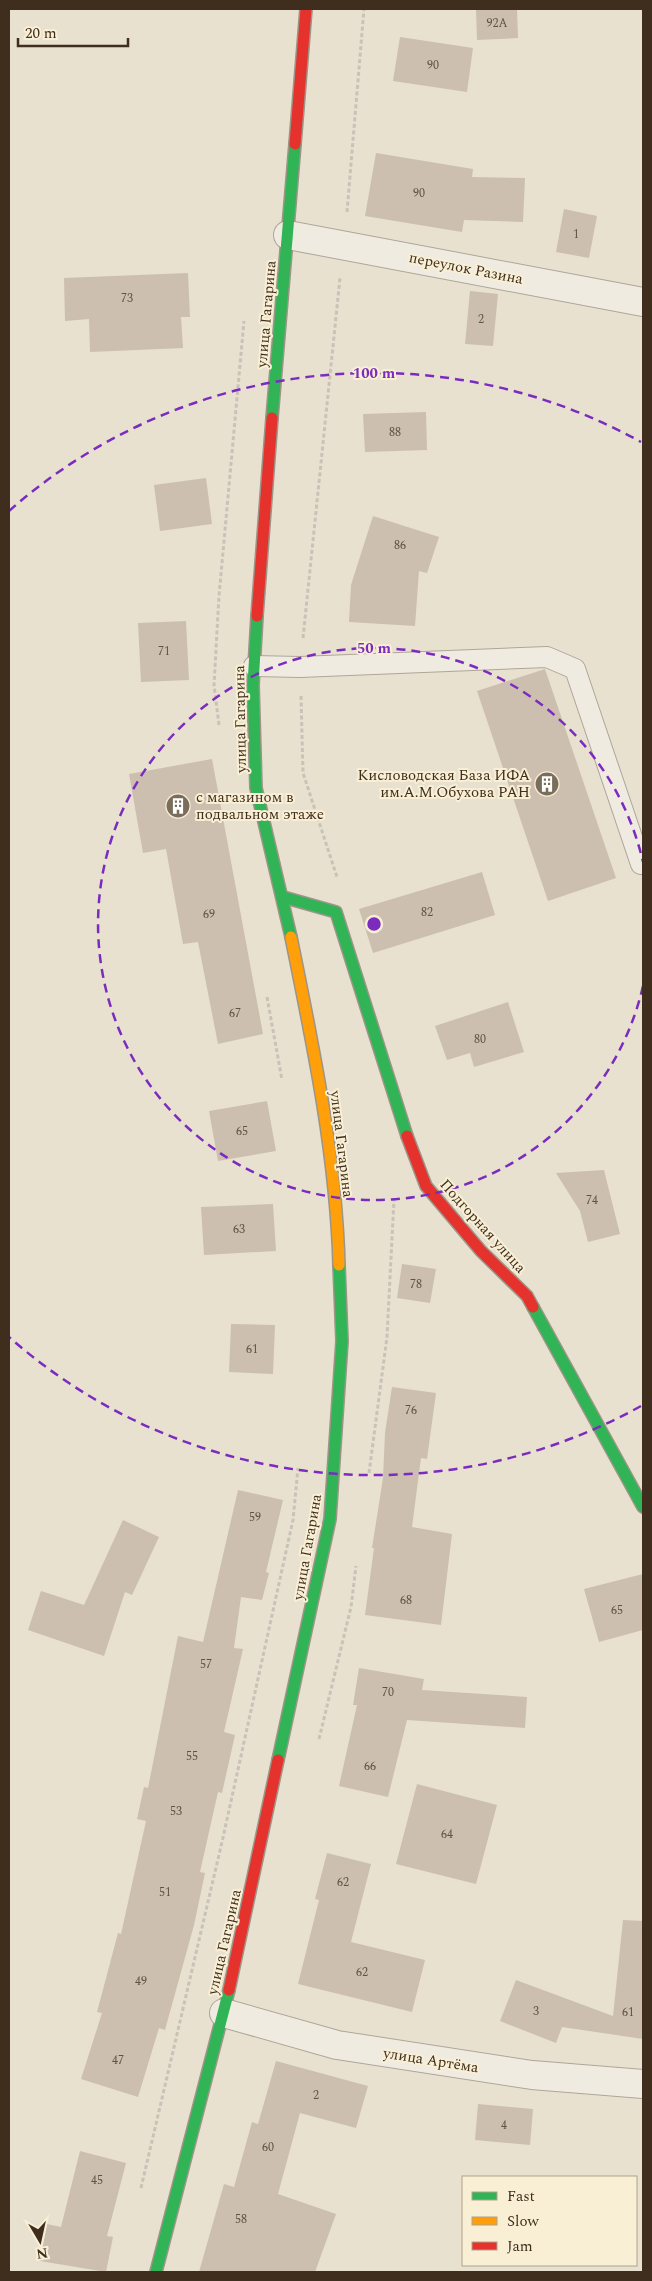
<svg xmlns="http://www.w3.org/2000/svg" width="652" height="2281" viewBox="0 0 652 2281" font-family="Spectral,serif">
  <style>
    .building { fill: #ccbfb0 }
    .lines { fill: none; stroke-linecap: round; stroke-linejoin: round }
    .lane-casing { stroke: #aea698; stroke-width: 22 }
    .street-casing { stroke: #aea698; stroke-width: 30 }
    .fast-casing { stroke: #9d9588; stroke-width: 14 }
    .slow-casing { stroke: #9d9588; stroke-width: 14 }
    .jam-casing { stroke: #9d9588; stroke-width: 14 }
    .path { stroke: #c9c2b7; stroke-width: 3; stroke-dasharray: 4 2.5; stroke-linecap: butt }
    .lane { stroke: #f0ebe1; stroke-width: 20 }
    .street { stroke: #f0ebe1; stroke-width: 28 }
    .fast { stroke: #30b455; stroke-width: 11 }
    .slow { stroke: #ff9f0a; stroke-width: 11 }
    .jam { stroke: #e5322d; stroke-width: 11 }
    .ring { fill: none; stroke: #7b2cbf; stroke-width: 2.5; stroke-dasharray: 9 6 }
    .labels { text-anchor: middle; stroke-width: 4; stroke-linejoin: round; paint-order: stroke }
    .number-label { font-size: 12px; fill: #625242 }
    .street-label { font-size: 15px; fill: #3f2e1e; stroke: #f9efd5 }
    .poi-label { font-size: 15px; fill: #3f2e1e; stroke: #f9efd5; text-anchor: end }
    .centre { fill: #7b2cbf; stroke: #f9efd5; stroke-width: 2.5 }
    .ring-label { font-size: 15px; text-anchor: middle; font-weight: bold; fill: #7b2cbf; stroke: #f9efd5; stroke-width: 4; stroke-linejoin: round; paint-order: stroke }
  </style>
  <rect width="100%" height="100%" fill="#e8e1d0"/>
  <g class="building">
    <polygon points="476,9 517,9 518,38 477,40"/>
    <polygon points="400,37 473,48 467,92 393,81"/>
    <polygon points="376,153 473,169 472,177 525,178 523,222 464,220 462,232 365,216"/>
    <polygon points="564,209 597,216 589,258 556,252"/>
    <polygon points="188,273 190,317 181,317 183,348 90,352 89,319 65,321 64,278"/>
    <polygon points="470,291 498,294 493,346 465,344"/>
    <polygon points="426,412 427,450 365,452 363,414"/>
    <polygon points="206,478 212,524 160,531 154,485"/>
    <polygon points="373,516 439,537 427,573 419,571 415,626 349,622 351,585"/>
    <polygon points="186,621 189,680 141,682 138,623"/>
    <polygon points="545,669 616,878 548,901 477,691"/>
    <polygon points="212,759 263,1034 218,1044 198,942 183,944 166,849 143,853 129,774"/>
    <polygon points="482,872 495,915 373,953 359,909"/>
    <polygon points="508,1002 524,1052 474,1067 470,1053 447,1060 435,1026"/>
    <polygon points="267,1101 276,1151 218,1161 209,1111"/>
    <polygon points="604,1170 620,1234 588,1242 580,1211 556,1173"/>
    <polygon points="273,1204 276,1251 204,1255 201,1207"/>
    <polygon points="402,1264 436,1269 430,1303 397,1298"/>
    <polygon points="231,1324 275,1325 273,1374 229,1372"/>
    <polygon points="392,1387 436,1393 427,1459 421,1458 412,1527 452,1534 441,1625 365,1615 374,1548 372,1548 383,1478 385,1433"/>
    <polygon points="238,1490 283,1500 266,1572 269,1573 262,1600 241,1597 234,1648 243,1649 224,1732 235,1735 222,1793 218,1792 200,1872 205,1873 194,1925 165,2030 159,2028 138,2097 81,2079 102,2013 97,2012 118,1933 121,1934 146,1821 137,1819 144,1787 148,1788 178,1636 203,1642"/>
    <polygon points="123,1520 159,1537 132,1595 125,1592 104,1656 28,1630 41,1591 84,1605"/>
    <polygon points="643,1574 643,1630 599,1642 584,1589"/>
    <polygon points="359,1668 424,1679 422,1690 527,1697 525,1728 407,1720 388,1797 339,1786 357,1705 353,1705"/>
    <polygon points="417,1784 497,1805 476,1884 396,1864"/>
    <polygon points="327,1853 371,1864 351,1942 425,1960 412,2012 298,1984 319,1900 315,1899"/>
    <polygon points="623,1920 643,1921 643,2039 562,2027 556,2043 500,2021 516,1980 613,2016"/>
    <polygon points="276,2061 368,2086 356,2128 300,2113 278,2194 336,2214 315,2272 199,2272 224,2184 234,2187 252,2122 258,2124"/>
    <polygon points="478,2104 533,2109 530,2145 475,2140"/>
    <polygon points="80,2151 126,2163 107,2236 113,2237 106,2272 40,2261 47,2224 61,2227"/>
  </g>
  <g class="lines">
    <defs>
      <polyline id="lane" points="254,666 300,667 547,657 575,669 641,864"/>
      <g id="street">
        <polyline points="288,235 643,302"/>
        <polyline points="224,2013 337,2045 532,2075 643,2084"/>
      </g>
      <g id="fast">
        <polyline points="272,418 295,144"/>
        <polyline points="257,616 253,685 256,788 291,937"/>
        <polyline points="283,897 336,912 407,1136"/>
        <polyline points="533,1307 643,1507"/>
        <polyline points="278,1760 330,1519 342,1341 339,1265"/>
        <polyline points="156,2272 229,1990"/>
      </g>
      <path id="slow" d="M291,937C313,1045 336,1155 339,1265"/>
      <g id="jam">
        <polyline points="295,144 306,9"/>
        <polyline points="257,616 272,418"/>
        <polyline points="407,1136 426,1186 481,1251 527,1296 533,1307"/>
        <polyline points="229,1990 278,1760"/>
      </g>
    </defs>
    <use href="#lane" class="lane-casing"/>
    <use href="#street" class="street-casing"/>
    <use href="#fast" class="fast-casing"/>
    <use href="#slow" class="slow-casing"/>
    <use href="#jam" class="jam-casing"/>
    <g class="path">
      <polyline points="347,212 364,9"/>
      <polyline points="303,638 340,278"/>
      <polyline points="301,696 303,773 337,877"/>
      <polyline points="219,725 214,685 219,596 244,321"/>
      <polyline points="267,997 282,1080"/>
      <polyline points="369,1473 387,1337 394,1199"/>
      <polyline points="319,1739 351,1607 356,1566"/>
      <polyline points="141,2188 222,1842 293,1520 298,1468"/>
    </g>
    <use href="#lane" class="lane"/>
    <use href="#street" class="street"/>
    <use href="#fast" class="fast"/>
    <use href="#slow" class="slow"/>
    <use href="#jam" class="jam"/>
  </g>
  <g class="ring">
    <path d="M643 986A276 276 0 1 1 643 862"/>
    <path d="M641 1406A551 551 0 0 1 9 1337M9 511A551 551 0 0 1 641 442"/>
  </g>
  <defs>
    <symbol id="building-disc" viewBox="-11 -11 22 22"><circle r="9.5" fill="#7a6d5c" stroke="#f9efd5"/><path d="M-4-6H4V6H1V3H-1V6H-4ZM-2.5-4.3h1.7v1.8h-1.7ZM.8-4.3h1.7v1.8H.8ZM-2.5-1h1.7V.8h-1.7ZM.8-1h1.7V.8H.8Z" fill="#fff"/></symbol>
  </defs>
  <g fill-rule="evenodd">
    <use href="#building-disc" x="533" y="770" width="28" height="28"/>
    <use href="#building-disc" x="164" y="792" width="28" height="28"/>
  </g>
  <g class="labels">
    <g class="number-label">
      <text x="497" y="27">92А</text>
      <text x="433" y="69">90</text>
      <text x="419" y="197">90</text>
      <text x="576" y="238">1</text>
      <text x="127" y="302">73</text>
      <text x="481" y="323">2</text>
      <text x="395" y="436">88</text>
      <text x="400" y="549">86</text>
      <text x="164" y="655">71</text>
      <text x="427" y="916">82</text>
      <text x="209" y="918">69</text>
      <text x="235" y="1017">67</text>
      <text x="480" y="1043">80</text>
      <text x="242" y="1135">65</text>
      <text x="592" y="1204">74</text>
      <text x="239" y="1233">63</text>
      <text x="416" y="1288">78</text>
      <text x="252" y="1353">61</text>
      <text x="411" y="1414">76</text>
      <text x="255" y="1521">59</text>
      <text x="406" y="1604">68</text>
      <text x="617" y="1614">65</text>
      <text x="206" y="1668">57</text>
      <text x="388" y="1696">70</text>
      <text x="192" y="1760">55</text>
      <text x="370" y="1770">66</text>
      <text x="176" y="1815">53</text>
      <text x="447" y="1838">64</text>
      <text x="343" y="1886">62</text>
      <text x="165" y="1896">51</text>
      <text x="362" y="1976">62</text>
      <text x="141" y="1985">49</text>
      <text x="536" y="2015">3</text>
      <text x="628" y="2016">61</text>
      <text x="118" y="2064">47</text>
      <text x="316" y="2099">2</text>
      <text x="504" y="2129">4</text>
      <text x="268" y="2151">60</text>
      <text x="97" y="2184">45</text>
      <text x="241" y="2223">58</text>
    </g>
    <g class="street-label">
      <text transform="translate(466 268) rotate(11)" y="5">переулок Разина</text>
      <text transform="translate(266 314) rotate(-85)" y="5">улица Гагарина</text>
      <text transform="translate(240 719) rotate(-91)" y="5">улица Гагарина</text>
      <text transform="translate(342 1144) rotate(83)" y="5">улица Гагарина</text>
      <text transform="translate(483 1226) rotate(48)" y="5">Подгорная улица</text>
      <text transform="translate(307 1547) rotate(-80)" y="5">улица Гагарина</text>
      <text transform="translate(224 1942) rotate(-77)" y="5">улица Гагарина</text>
      <text transform="translate(431 2060) rotate(9)" y="5">улица Артёма</text>
    </g>
    <g class="poi-label">
      <text x="530" y="780">Кисловодская База ИФА<tspan x="530" dy="17">им.А.М.Обухова РАН</tspan></text>
      <text x="196" y="802" text-anchor="start">с магазином в<tspan x="196" dy="17">подвальном этаже</tspan></text>
    </g>
  </g>
  <circle cx="374" cy="924" r="8" class="centre"/>
  <g class="ring-label">
    <text x="374" y="378">100 m</text>
    <text x="374" y="653">50 m</text>
  </g>
  <rect width="652" height="2281" fill="none" stroke="#3f2e1e" stroke-width="20"/>
  <rect x="462" y="2176" width="175" height="90" fill="#f9efd5" stroke="#afa28c"/>
  <rect x="472" y="2192" width="25" height="8" fill="#30b455" stroke="#afa28c"/>
  <text x="507" y="2201" font-size="15" fill="#3f2e1e">Fast</text>
  <rect x="472" y="2217" width="25" height="8" fill="#ff9f0a" stroke="#afa28c"/>
  <text x="507" y="2226" font-size="15" fill="#3f2e1e">Slow</text>
  <rect x="472" y="2242" width="25" height="8" fill="#e5322d" stroke="#afa28c"/>
  <text x="507" y="2251" font-size="15" fill="#3f2e1e">Jam</text>
  <g transform="translate(40 2241) rotate(171)" stroke="#f9efd5" stroke-width="4" paint-order="stroke">
  <path d="M0-4L9 19L0 12L-9 19Z" fill="#3f2e1e"/>
  <text y="-8" font-size="14" font-weight="bold" text-anchor="middle" fill="#3f2e1e">N</text>
  </g>
  <path d="M18 38v8h110v-8" fill="none" stroke="#3f2e1e" stroke-width="2.5"/>
  <text x="25" y="38" font-size="15" fill="#3f2e1e" stroke="#f9efd5" stroke-width="4" paint-order="stroke">20 m</text>
</svg>
